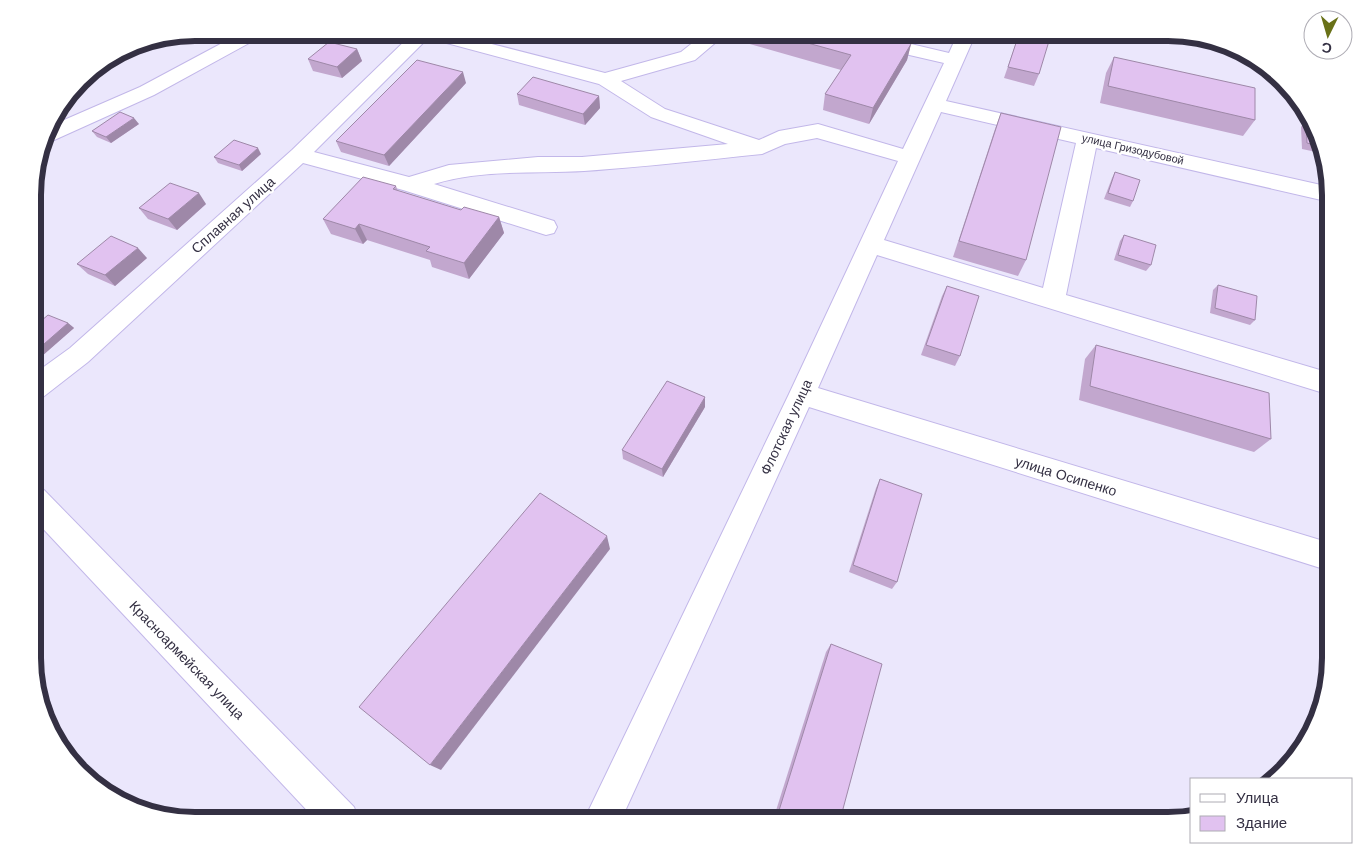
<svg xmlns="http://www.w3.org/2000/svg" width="1363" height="853" viewBox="0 0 1363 853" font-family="Arial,sans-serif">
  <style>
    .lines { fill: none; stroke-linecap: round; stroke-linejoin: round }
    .minor-casing { stroke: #c2b7e9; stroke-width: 2 }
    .minor { fill: #fff; fill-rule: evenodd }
    .wall { fill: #c2a7ce }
    .shaded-wall { fill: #9e88a8 }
    .building { fill: #e1c2f0; stroke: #9e88a8 }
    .labels { text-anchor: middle; stroke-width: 4.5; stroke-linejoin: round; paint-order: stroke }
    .far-street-label { font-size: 11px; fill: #343043; stroke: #fff }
    .street-label { font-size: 14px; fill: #343043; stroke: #fff }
    .rim { fill: none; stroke: #343043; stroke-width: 6 }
  </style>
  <rect width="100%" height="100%" fill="#ebe7fc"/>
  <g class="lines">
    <defs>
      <g id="minor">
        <polygon points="241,33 263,33 260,37 154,95 52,141 44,142 48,127 140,87"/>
        <path d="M413,33H449L605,73L681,52L705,33H725L722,37L695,60L621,81L665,109L759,140L779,131L818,124L903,149L944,63L866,45L864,41L866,37L873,35L949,53L958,33H976L946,101L1330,187V202L1096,148L1066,295L1330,373V395L877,255L818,388L1330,543V571L809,407L621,820H584L789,394L898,161L817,138L785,144L762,154C703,160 644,167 584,171C535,174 482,169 434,184L554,221L557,227L554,233L546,235L403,190L303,163L88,362L43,397L34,400V374L70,348L292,150ZM428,38L599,84L651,117L728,144L582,157H538L449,165L409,177L314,152ZM941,112L1076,143L1043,288L884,240Z"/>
        <polygon points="34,486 44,490 354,807 359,820 316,820 34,519"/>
      </g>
    </defs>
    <use href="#minor" class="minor-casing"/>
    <use href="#minor" class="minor"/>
  </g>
  <g class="wall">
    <polygon points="480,32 497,32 493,36"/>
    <polygon points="747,32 868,32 911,44 907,60 869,124 823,110 825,94 841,70 746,43"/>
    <polygon points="1019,34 1039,74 1034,86 1004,78"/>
    <polygon points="357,49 362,61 342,78 313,71 308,59"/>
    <polygon points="1114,57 1255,120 1243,136 1100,103 1106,73"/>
    <polygon points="466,83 389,166 341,152 336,141"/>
    <polygon points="517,94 599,96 600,108 585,125 519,105"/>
    <polygon points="1001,113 1026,260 1018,276 953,257 995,129"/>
    <polygon points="1306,121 1311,123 1321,153 1302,149 1301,127"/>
    <polygon points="139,124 111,143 97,137 92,131"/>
    <polygon points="261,154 242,171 218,163 214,157"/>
    <polygon points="1115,172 1133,201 1130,207 1104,199 1112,178"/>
    <polygon points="396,186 398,191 461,210 499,217 504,233 469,279 432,267 430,260 367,240 363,244 331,234 323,219"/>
    <polygon points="206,204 177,230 148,219 139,208"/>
    <polygon points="1124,235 1151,265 1146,271 1114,260 1120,241"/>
    <polygon points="147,258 115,286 88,274 77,264"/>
    <polygon points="1218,285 1255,320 1250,325 1210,313 1213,290"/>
    <polygon points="947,286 960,356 955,366 921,355 942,296"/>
    <polygon points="68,323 74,328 42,356 34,353 34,327"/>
    <polygon points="1096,345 1271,439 1254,452 1079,400 1085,359"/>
    <polygon points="705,407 663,477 623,459 622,450"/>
    <polygon points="880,479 897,582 892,589 849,572 876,488"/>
    <polygon points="831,644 840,820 773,820 826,652"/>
  </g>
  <g class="shaded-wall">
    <polygon points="911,44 907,60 869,124 873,108"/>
    <polygon points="357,49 362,61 342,78 337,67"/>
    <polygon points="463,72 466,83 389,166 384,155"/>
    <polygon points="599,96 600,108 585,125 583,114"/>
    <polygon points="134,118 139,124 111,143 106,137"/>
    <polygon points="258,148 261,154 242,171 239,165"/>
    <polygon points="199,193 206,204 177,230 168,219"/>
    <polygon points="499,217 504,233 469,279 464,263"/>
    <polygon points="359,224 367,240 363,244 355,229"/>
    <polygon points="138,248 147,258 115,286 105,275"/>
    <polygon points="68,323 74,328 42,356 36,351"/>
    <polygon points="705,397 705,407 663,477 662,469"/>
    <polygon points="607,536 610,549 441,770 430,765"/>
  </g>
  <g class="building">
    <polygon points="768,32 868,32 911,44 873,108 825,94 851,55"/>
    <polygon points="1019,34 1049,41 1039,74 1008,67"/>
    <polygon points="329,42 357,49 337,67 308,59"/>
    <polygon points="1114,57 1255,88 1255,120 1108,86"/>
    <polygon points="417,60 463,72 384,155 336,141"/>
    <polygon points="533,77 599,96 583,114 517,94"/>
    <polygon points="120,112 134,118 106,137 92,131"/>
    <polygon points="1001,113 1061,127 1026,260 959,241"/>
    <polygon points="1306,121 1311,123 1318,146 1307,143"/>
    <polygon points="234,140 258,148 239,165 214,157"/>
    <polygon points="1115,172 1140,180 1133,201 1108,193"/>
    <polygon points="363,177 396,186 393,189 461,210 464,207 499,217 464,263 426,251 430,247 359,224 355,229 323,219"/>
    <polygon points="170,183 199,193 168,219 139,208"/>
    <polygon points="1124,235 1156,245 1151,265 1118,255"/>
    <polygon points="111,236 138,248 105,275 77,264"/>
    <polygon points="1218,285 1257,296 1255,320 1215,308"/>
    <polygon points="947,286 979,296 960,356 926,345"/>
    <polygon points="48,315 68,323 36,351 34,350 34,327"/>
    <polygon points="1096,345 1269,393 1271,439 1090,386"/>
    <polygon points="667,381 705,397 662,469 622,450"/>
    <polygon points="880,479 922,494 897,582 853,565"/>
    <polygon points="540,493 607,536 430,765 359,707"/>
    <polygon points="831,644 882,664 840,820 776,820"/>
  </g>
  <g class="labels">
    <g class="far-street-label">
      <text transform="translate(1133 149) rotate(13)" y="4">улица Гризодубовой</text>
    </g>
    <g class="street-label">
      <text transform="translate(233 215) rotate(-42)" y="5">Сплавная улица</text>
      <text transform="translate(786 427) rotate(-65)" y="5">Флотская улица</text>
      <text transform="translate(1066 476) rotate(17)" y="5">улица Осипенко</text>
      <text transform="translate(187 660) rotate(46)" y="5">Красноармейская улица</text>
    </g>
  </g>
  <path d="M0 0H1363V853H0ZM195 41H1168A154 154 0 0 1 1322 195V658A154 154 0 0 1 1168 812H195A154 154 0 0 1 41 658V195A154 154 0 0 1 195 41Z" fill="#fff" fill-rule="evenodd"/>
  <path class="rim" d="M195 41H1168A154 154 0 0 1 1322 195V658A154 154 0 0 1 1168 812H195A154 154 0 0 1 41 658V195A154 154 0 0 1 195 41Z"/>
  <rect x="1190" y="778" width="162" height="65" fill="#ffffff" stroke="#aeacb4"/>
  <rect x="1200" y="794" width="25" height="8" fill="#ffffff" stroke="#aeacb4"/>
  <text x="1236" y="803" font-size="15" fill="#343043">Улица</text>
  <rect x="1200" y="816" width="25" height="15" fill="#e1c2f0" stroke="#aeacb4"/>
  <text x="1236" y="828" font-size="15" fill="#343043">Здание</text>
  <g transform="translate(1328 35) rotate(185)"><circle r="24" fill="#ffffff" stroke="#aeacb4"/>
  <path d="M0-4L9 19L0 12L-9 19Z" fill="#697118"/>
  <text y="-8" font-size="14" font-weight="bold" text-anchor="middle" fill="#343043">С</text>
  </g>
</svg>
